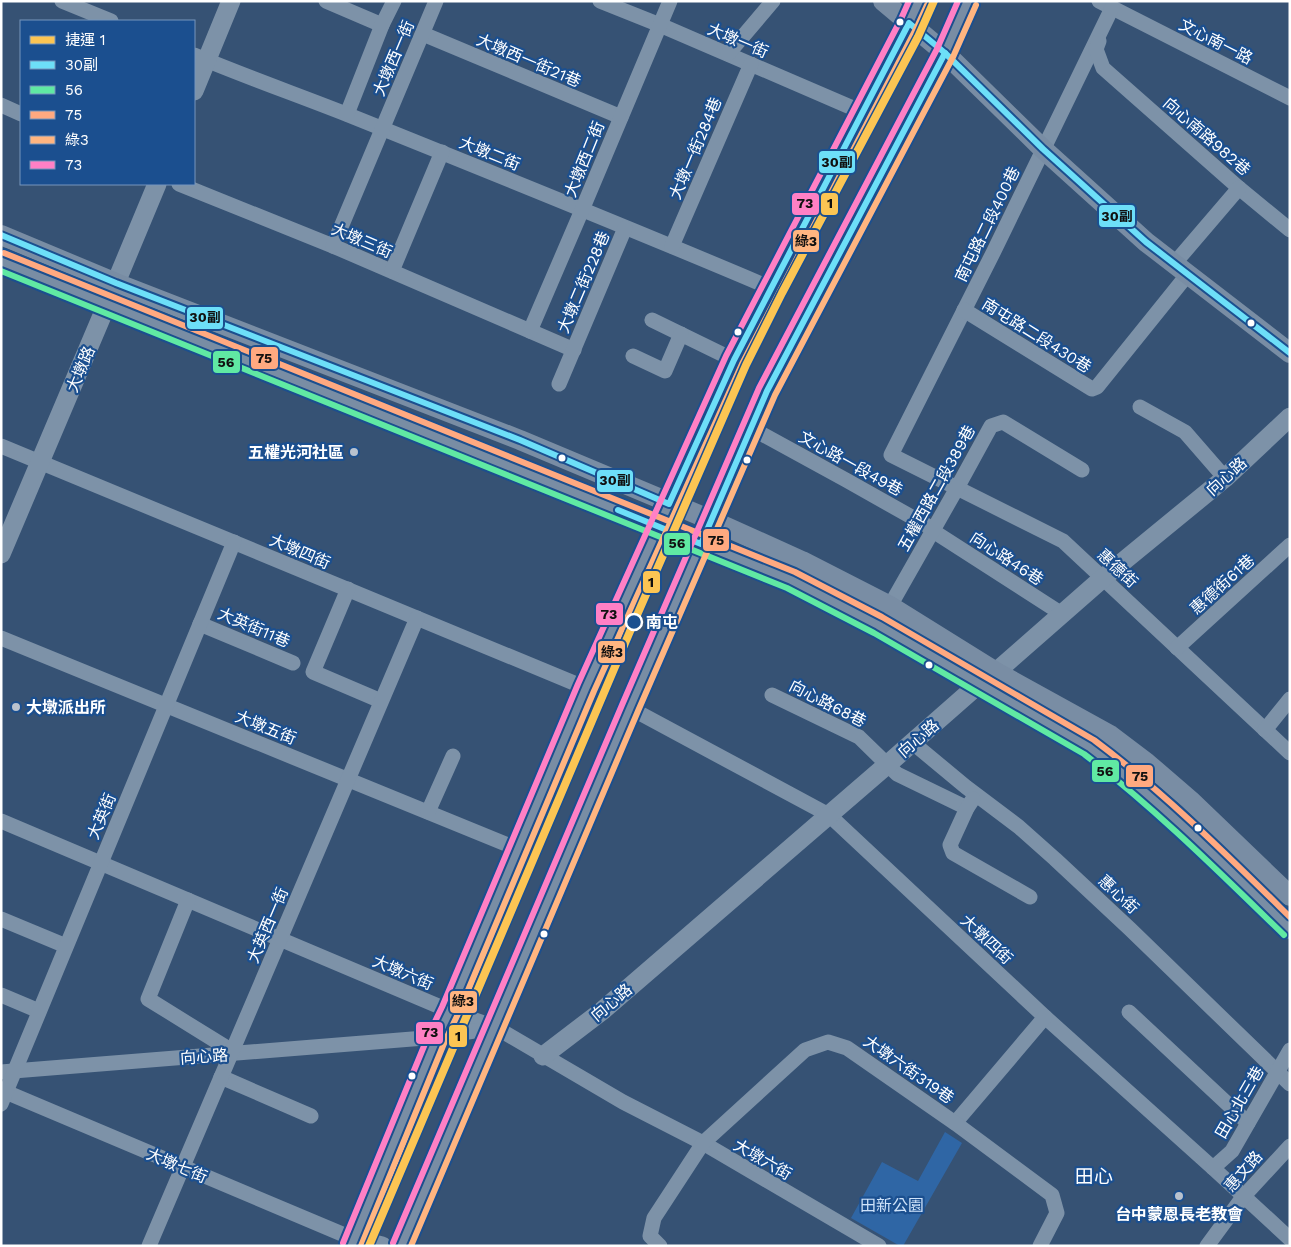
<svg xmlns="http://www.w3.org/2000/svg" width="1291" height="1247" viewBox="0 0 1291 1247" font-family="'Work Sans','Noto Sans TC',sans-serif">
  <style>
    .green { fill: #2f66a5 }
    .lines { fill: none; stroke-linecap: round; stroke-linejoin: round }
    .minor { stroke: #7d92a8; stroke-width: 15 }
    .tertiary { stroke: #7d92a8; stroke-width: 19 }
    .secondary { stroke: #798da4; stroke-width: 20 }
    .bus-1-casing { stroke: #1b4f8f; stroke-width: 10 }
    .bus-2-casing { stroke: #1b4f8f; stroke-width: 10 }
    .bus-3-casing { stroke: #1b4f8f; stroke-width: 10 }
    .bus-4-casing { stroke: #1b4f8f; stroke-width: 10 }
    .bus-5-casing { stroke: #1b4f8f; stroke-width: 10 }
    .bus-1 { stroke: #6ddff8; stroke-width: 6 }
    .bus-2 { stroke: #60e9a3; stroke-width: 6 }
    .bus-3 { stroke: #ffa980; stroke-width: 6 }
    .bus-4 { stroke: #ffb580; stroke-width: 6 }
    .bus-5 { stroke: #ff80c5; stroke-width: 6 }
    .metro-1-casing { stroke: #1b4f8f; stroke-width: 11 }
    .metro-1 { stroke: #fcc553; stroke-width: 8 }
    .bus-dot { fill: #fff; stroke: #1b4f8f; stroke-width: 2 }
    .poi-dot { fill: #b9c2ce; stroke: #1b4f8f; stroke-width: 2 }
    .stop-dot { fill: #1b4f8f; stroke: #fff; stroke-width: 2.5 }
    .labels { text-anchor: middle; stroke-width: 4.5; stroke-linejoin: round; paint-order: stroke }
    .street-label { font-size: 16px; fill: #fff; stroke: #1b4f8f }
    .poi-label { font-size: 16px; font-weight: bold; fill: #fff; stroke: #1b4f8f; text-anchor: end }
    .stop-label { font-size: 16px; font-weight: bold; fill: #fff; stroke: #1b4f8f; text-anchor: start }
    .park-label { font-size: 16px; fill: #cfe3fa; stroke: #1b4f8f }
    .quarter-label { font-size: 19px; fill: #fff; stroke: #1b4f8f }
    .line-badge { stroke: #1b4f8f; stroke-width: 2 }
    .pale-badge-label { font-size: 14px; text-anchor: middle; font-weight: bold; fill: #111 }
  </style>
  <rect width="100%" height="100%" fill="#365274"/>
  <polygon class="green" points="945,1132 962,1143 903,1246 900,1246 851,1218 882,1162 918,1181"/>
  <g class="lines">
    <g class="minor">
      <polyline points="62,1 111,21"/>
      <polyline points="326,1 382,25"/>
      <polyline points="600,1 660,25 862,112"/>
      <polyline points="1099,1 1290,98"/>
      <polyline points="1112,8 993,253 891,455 1063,541 1290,753"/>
      <polyline points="423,34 621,117"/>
      <polyline points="1099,41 1096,49 1103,68 1239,188 1290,230"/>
      <polyline points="728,54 773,1"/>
      <path d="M194,55C244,76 295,94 346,114C488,171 630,228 771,288"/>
      <polyline points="1,105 21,114"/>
      <polyline points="347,114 382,25 394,1"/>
      <polyline points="179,184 333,246 574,350"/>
      <polyline points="333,246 436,1"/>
      <polyline points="672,246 751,64"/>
      <polyline points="1174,264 1239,188"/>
      <polyline points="392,271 442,152"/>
      <polyline points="964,310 1092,389 1097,387 1188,274"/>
      <polyline points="652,320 734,360"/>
      <polyline points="530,331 582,210 670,1"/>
      <polyline points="633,356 665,371 681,334"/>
      <polyline points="559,384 625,228"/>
      <polyline points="1140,407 1185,432 1225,478"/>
      <polyline points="751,428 846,480 933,529"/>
      <polyline points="1,446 586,688"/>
      <polyline points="933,531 1062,614"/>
      <polyline points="348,589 313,672 381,701"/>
      <polyline points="890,606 957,488 991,426 1003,422 1082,470"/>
      <polyline points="200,624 293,663"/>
      <polyline points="1,638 518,849"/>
      <polyline points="1177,648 1290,545"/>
      <polyline points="772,695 859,737 897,774 967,808"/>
      <polyline points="630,708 829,815 1045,1017 1213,1168 1290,1239"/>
      <polyline points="1265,730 1290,699"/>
      <polyline points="913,743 966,787 1019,827 1055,859 1130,929 1290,1084"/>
      <polyline points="973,799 967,808 950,845 953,853 1030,897"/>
      <polyline points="428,812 453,756"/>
      <polyline points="1,821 450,1011 495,1027 623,1102 703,1143 879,1246"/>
      <polyline points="188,900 148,999 232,1051"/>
      <polyline points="1,919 66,946"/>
      <polyline points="1,995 39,1011"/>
      <polyline points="1129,1012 1248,1123"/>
      <polyline points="1,1072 437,1037 493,1028"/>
      <polyline points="221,1077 311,1116"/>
      <polyline points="1,1090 354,1239"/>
      <polyline points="1,1104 234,542"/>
      <polyline points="955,1123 1045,1017"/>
      <polyline points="1213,1168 1232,1151 1290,1050"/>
      <polyline points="149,1246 417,618"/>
      <polyline points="660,1246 650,1236 654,1218 703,1143 805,1050 828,1042 847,1048 955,1123 1052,1195 1057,1213 1040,1246"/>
      <polyline points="1207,1246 1243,1197 1290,1146"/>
    </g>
    <g class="tertiary">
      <polyline points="194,91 231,1"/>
      <polyline points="1,554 107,304 157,184"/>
      <polyline points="543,1056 602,1011 888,764 979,684 996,672 1103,578 1225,478 1290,417"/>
      <polyline points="354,1239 382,1246"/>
    </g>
    <g class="secondary">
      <polyline points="883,1 945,53 1043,149 1146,242 1290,353"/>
      <polyline points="1,235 116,283 520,440 711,520 802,561 890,606 996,672 1110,735 1147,763 1190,800 1290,896"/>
      <path d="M1,261L791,580L878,625L1089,747C1162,800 1225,866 1290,929"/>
      <polyline points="351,1246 437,1037 450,1011 586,688 734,360 771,288 909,23 919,1"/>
      <polyline points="401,1246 495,1027 630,708 767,391 945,53 968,1"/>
    </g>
    <defs>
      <g id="bus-1">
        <polyline points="1,235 116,283 520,440 669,504 734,360 909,23 945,53 1043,149 1146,242 1290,353"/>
        <polyline points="618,510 701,544 767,391 945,53"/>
      </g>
      <path id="bus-2" d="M1,271L787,588L874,633L1084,754C1156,809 1219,872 1284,935"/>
      <path id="bus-3" d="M4,253L795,572L882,617L1094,740C1165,793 1227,855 1290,917"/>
      <g id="bus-4">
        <polyline points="361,1246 445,1041 458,1014 594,691 742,364 917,27 927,5"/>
        <polyline points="411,1246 638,711 775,395 953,57 976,5"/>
      </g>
      <g id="bus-5">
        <polyline points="343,1243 429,1034 442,1007 578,684 726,356 901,19 909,1"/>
        <polyline points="393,1243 622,705 759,388 937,49 958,1"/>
      </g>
    </defs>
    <use href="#bus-1" class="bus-1-casing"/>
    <use href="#bus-2" class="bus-2-casing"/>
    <use href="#bus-3" class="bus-3-casing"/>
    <use href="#bus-4" class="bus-4-casing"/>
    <use href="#bus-5" class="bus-5-casing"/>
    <use href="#bus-1" class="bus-1"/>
    <use href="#bus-2" class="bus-2"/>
    <use href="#bus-3" class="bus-3"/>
    <use href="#bus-4" class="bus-4"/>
    <use href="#bus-5" class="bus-5"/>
    <defs>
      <polyline id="metro-1" points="369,1246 634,622 746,365 782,293 918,37 934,1"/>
    </defs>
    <use href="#metro-1" class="metro-1-casing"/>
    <use href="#metro-1" class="metro-1"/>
  </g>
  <g class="bus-dot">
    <circle cx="900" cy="22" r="4.5"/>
    <circle cx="1251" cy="323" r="4.5"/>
    <circle cx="738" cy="332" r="4.5"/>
    <circle cx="562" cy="458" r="4.5"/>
    <circle cx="747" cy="460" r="4.5"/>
    <circle cx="929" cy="665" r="4.5"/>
    <circle cx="1198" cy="828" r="4.5"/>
    <circle cx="544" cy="934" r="4.5"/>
    <circle cx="412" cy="1076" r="4.5"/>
  </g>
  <g class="poi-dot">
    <circle cx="354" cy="452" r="5"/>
    <circle cx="16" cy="707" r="5"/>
    <circle cx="1179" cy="1196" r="5"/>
  </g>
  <circle class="stop-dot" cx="634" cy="622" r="8"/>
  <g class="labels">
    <g class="street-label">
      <text transform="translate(738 40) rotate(23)" y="6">大墩一街</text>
      <text transform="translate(1216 41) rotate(27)" y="6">文心南一路</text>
      <text transform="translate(393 58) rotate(-67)" y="6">大墩西一街</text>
      <text transform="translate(529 60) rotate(23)" y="6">大墩西一街21巷</text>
      <text transform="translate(1207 136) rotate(41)" y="6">向心南路982巷</text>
      <text transform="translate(695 148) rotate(-67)" y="6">大墩一街284巷</text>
      <text transform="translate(490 153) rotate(22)" y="6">大墩二街</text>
      <text transform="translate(584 159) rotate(-68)" y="6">大墩西二街</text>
      <text transform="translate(987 224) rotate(-64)" y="6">南屯路二段400巷</text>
      <text transform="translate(362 240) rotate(23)" y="6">大墩三街</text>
      <text transform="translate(583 282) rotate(-67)" y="6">大墩二街228巷</text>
      <text transform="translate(1037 335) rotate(32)" y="6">南屯路二段430巷</text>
      <text transform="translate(80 369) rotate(-67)" y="6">大墩路</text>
      <text transform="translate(851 463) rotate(29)" y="6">文心路一段49巷</text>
      <text transform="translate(1226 476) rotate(-42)" y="6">向心路</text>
      <text transform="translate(936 488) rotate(-61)" y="6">五權西路二段389巷</text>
      <text transform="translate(300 551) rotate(23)" y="6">大墩四街</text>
      <text transform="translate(1007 558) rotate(33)" y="6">向心路46巷</text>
      <text transform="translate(1118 568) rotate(43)" y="6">惠德街</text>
      <text transform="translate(1222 584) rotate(-42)" y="6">惠德街61巷</text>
      <text transform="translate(254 627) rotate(23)" y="6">大英街11巷</text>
      <text transform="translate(828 703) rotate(27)" y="6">向心路68巷</text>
      <text transform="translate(266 727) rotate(22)" y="6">大墩五街</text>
      <text transform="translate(918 738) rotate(-41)" y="6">向心路</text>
      <text transform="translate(101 816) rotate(-67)" y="6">大英街</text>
      <text transform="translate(1119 894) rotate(43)" y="6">惠心街</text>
      <text transform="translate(267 925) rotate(-67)" y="6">大英西一街</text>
      <text transform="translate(987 939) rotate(43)" y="6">大墩四街</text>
      <text transform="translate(403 972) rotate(23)" y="6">大墩六街</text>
      <text transform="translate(611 1002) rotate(-40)" y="6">向心路</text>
      <text transform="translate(204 1056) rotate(-4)" y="6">向心路</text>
      <text transform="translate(909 1069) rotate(35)" y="6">大墩六街319巷</text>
      <text transform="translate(1239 1102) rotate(-60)" y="6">田心北三巷</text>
      <text transform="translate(763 1159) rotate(30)" y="6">大墩六街</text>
      <text transform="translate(177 1165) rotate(23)" y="6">大墩七街</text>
      <text transform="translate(1243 1171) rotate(-49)" y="6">惠文路</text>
    </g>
    <g class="poi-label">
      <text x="344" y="458">五權光河社區</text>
      <text x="26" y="713" text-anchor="start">大墩派出所</text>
      <text x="1179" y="1220" text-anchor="middle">台中蒙恩長老教會</text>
    </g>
    <g class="stop-label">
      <text x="646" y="628">南屯</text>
    </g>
    <g class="park-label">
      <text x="892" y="1211">田新公園</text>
    </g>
    <g class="quarter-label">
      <text x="1094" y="1183">田心</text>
    </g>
  </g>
  <g class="line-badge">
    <rect x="818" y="150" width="38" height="24" rx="5" fill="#6ddff8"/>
    <rect x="791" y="192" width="29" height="24" rx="5" fill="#ff80c5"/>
    <rect x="820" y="192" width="19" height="24" rx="5" fill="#fcc553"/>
    <rect x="1098" y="204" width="38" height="24" rx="5" fill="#6ddff8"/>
    <rect x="792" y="229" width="28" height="24" rx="5" fill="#ffb580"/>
    <rect x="186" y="306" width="38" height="24" rx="5" fill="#6ddff8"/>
    <rect x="250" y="346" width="29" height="24" rx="5" fill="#ffa980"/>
    <rect x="212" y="350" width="29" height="24" rx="5" fill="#60e9a3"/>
    <rect x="596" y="469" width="38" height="24" rx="5" fill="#6ddff8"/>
    <rect x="702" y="528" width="28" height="24" rx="5" fill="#ffa980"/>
    <rect x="663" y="532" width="28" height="24" rx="5" fill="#60e9a3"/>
    <rect x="642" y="570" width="19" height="24" rx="5" fill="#fcc553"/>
    <rect x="595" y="602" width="29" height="24" rx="5" fill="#ff80c5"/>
    <rect x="597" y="640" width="29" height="24" rx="5" fill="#ffb580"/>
    <rect x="1091" y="759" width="29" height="24" rx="5" fill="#60e9a3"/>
    <rect x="1125" y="764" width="29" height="24" rx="5" fill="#ffa980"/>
    <rect x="449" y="990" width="29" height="24" rx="5" fill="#ffb580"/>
    <rect x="415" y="1021" width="29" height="24" rx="5" fill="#ff80c5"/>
    <rect x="448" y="1024" width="20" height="24" rx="5" fill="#fcc553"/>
  </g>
  <g class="pale-badge-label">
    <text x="837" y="167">30副</text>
    <text x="805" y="208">73</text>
    <text x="830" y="208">1</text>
    <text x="1117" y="221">30副</text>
    <text x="806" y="246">綠3</text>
    <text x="205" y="322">30副</text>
    <text x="264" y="363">75</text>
    <text x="226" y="367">56</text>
    <text x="615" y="485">30副</text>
    <text x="716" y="545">75</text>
    <text x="677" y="548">56</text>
    <text x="651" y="587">1</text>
    <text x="609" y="619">73</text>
    <text x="612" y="657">綠3</text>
    <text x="1105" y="776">56</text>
    <text x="1140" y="781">75</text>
    <text x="463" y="1006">綠3</text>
    <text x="430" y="1037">73</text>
    <text x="458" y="1041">1</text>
  </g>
  <rect width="1291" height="1247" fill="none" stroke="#ffffff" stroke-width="5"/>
  <rect x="20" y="20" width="175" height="165" fill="#1b4f8f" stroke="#7695bc"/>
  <rect x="30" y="36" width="25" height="8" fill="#fcc553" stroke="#7695bc"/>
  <text x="65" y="45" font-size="15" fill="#ffffff">捷運 1</text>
  <rect x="30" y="61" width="25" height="8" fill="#6ddff8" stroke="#7695bc"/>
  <text x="65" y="70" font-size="15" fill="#ffffff">30副</text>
  <rect x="30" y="86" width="25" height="8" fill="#60e9a3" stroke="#7695bc"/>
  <text x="65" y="95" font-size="15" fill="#ffffff">56</text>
  <rect x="30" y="111" width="25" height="8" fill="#ffa980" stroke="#7695bc"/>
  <text x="65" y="120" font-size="15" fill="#ffffff">75</text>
  <rect x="30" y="136" width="25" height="8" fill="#ffb580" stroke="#7695bc"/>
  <text x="65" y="145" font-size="15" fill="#ffffff">綠3</text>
  <rect x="30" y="161" width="25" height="8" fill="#ff80c5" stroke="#7695bc"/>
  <text x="65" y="170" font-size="15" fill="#ffffff">73</text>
</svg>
